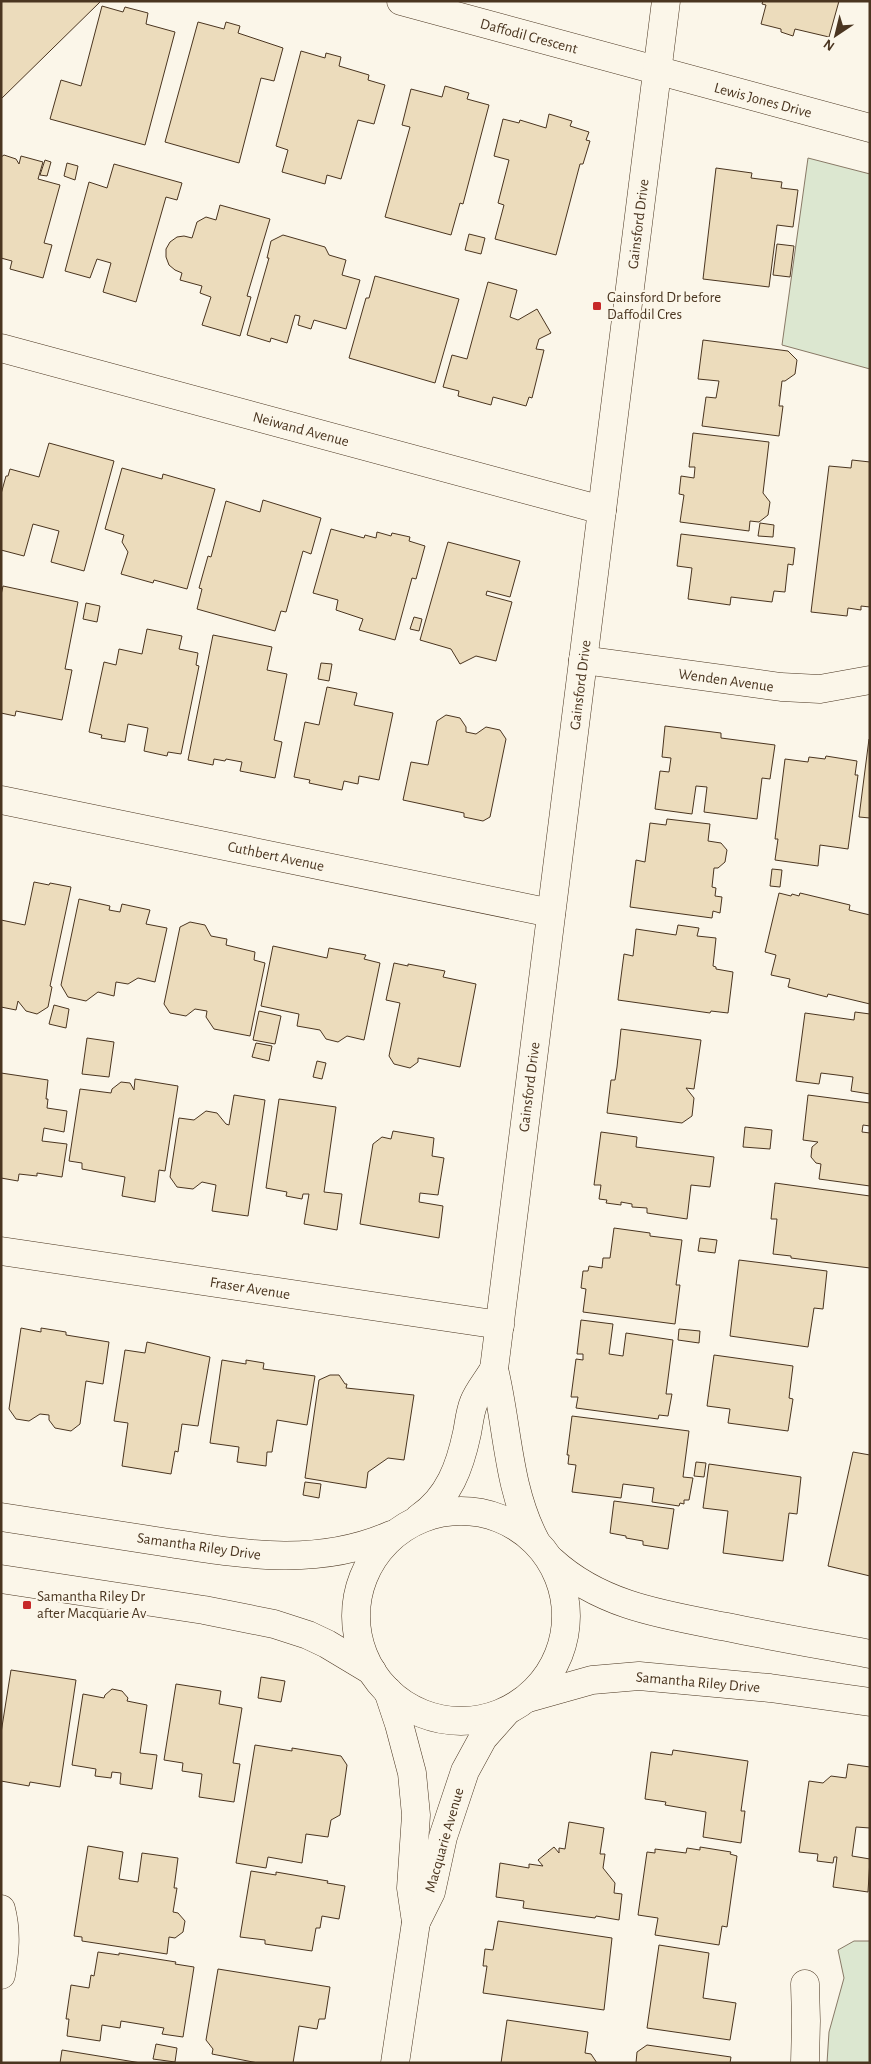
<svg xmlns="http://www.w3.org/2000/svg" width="871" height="2064" viewBox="0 0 871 2064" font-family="'Alegreya Sans',sans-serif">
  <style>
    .green { fill: #dce7d0; stroke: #887966 }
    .building { fill: #ecdcbc; stroke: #4a3520 }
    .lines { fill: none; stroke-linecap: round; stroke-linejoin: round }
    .street-casing { stroke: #4a3520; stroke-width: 29 }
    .secondary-casing { stroke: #4a3520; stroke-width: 29 }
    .street { stroke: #fbf6e9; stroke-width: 28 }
    .secondary { stroke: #fbf6e9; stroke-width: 28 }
    .poi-dot { fill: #c62828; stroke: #fbf6e9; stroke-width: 2 }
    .labels { text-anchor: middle; stroke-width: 4; stroke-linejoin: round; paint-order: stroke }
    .street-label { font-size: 15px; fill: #4a3520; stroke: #fbf6e9 }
    .poi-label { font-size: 15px; fill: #4a3520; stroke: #fbf6e9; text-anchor: start }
  </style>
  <rect width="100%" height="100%" fill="#fbf6e9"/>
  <g class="green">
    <polygon points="808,158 870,174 870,369 782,345"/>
    <polygon points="854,1941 870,1941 870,2063 827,2063 829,2032 844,1978 838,1950"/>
  </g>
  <g class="building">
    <polygon points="1,1 101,1 1,99"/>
    <polygon points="763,1 839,1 829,37 795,29 793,36 781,32 781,29 761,24 766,5 762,4"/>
    <polygon points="102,6 123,12 125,7 148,13 146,24 175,32 145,145 50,119 61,80 81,86"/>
    <polygon points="198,22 224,29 226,22 240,26 238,33 283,48 274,81 261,78 239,163 165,142"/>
    <polygon points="301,51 325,58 326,53 341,57 339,66 369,75 368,80 385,85 374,124 358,120 341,179 327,175 325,184 282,172 288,150 276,146"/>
    <polygon points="445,86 469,93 467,99 489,105 463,204 460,203 451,235 385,217 410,127 402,125 411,89 442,97"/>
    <polygon points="549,114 572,121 570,126 589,132 586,140 590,141 583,164 580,164 556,255 495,239 504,205 498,203 509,160 494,156 503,119 519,123 520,120 546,128"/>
    <polygon points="4,155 16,159 19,164 21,156 43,162 38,179 60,185 44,243 52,245 43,278 10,269 12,261 1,258 1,157"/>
    <polygon points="45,160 51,162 47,176 40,175"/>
    <polygon points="67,163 78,166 75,180 64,176"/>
    <polygon points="114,164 182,183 177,200 166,197 136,302 103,292 111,263 97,259 90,278 65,271 89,182 107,188"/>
    <polygon points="716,168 752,173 751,178 782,182 781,188 798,190 793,227 777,225 769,287 703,279"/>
    <polygon points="220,205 270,219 247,296 251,297 240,336 202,325 211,297 200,293 202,286 180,280 182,273 175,270 169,265 166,257 166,249 170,242 177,237 184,236 192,238 197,222 206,217 216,220"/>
    <polygon points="469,234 485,238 481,254 465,250"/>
    <polygon points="283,235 325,247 329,255 346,260 342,275 360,280 346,329 314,320 311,329 298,325 300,316 295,315 287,343 271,338 270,342 247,335 269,258 267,258 271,241"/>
    <polygon points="777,244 794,246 790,277 773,275"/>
    <polygon points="375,276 459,299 435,383 349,358 366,298 369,298"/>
    <polygon points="488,282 517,290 510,317 518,320 537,309 551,333 539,339 536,349 544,350 532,398 529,397 526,406 493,397 491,405 458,396 459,391 443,387 452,355 467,359"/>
    <polygon points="703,340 788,351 797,360 795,374 785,381 782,381 779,406 783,406 779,436 702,426 706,397 716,398 719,381 698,379"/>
    <polygon points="693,433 769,442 763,493 770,502 768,515 759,522 750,521 749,531 680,522 684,495 679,494 681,476 694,478 695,467 689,467"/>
    <polygon points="49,443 114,461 84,571 51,562 59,531 33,524 24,556 1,550 1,494 6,476 8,476 10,469 39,477"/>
    <polygon points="852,460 870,462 870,607 861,606 861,610 848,608 847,616 811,612 829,466 851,468"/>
    <polygon points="122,468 162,479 163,474 215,489 187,589 154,580 153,583 121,574 128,552 122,542 124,535 105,529"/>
    <polygon points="263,500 321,518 311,554 303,551 286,612 281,611 275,631 197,609 202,589 199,588 208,556 211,557 226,501 260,512"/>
    <polygon points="760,523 774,525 773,537 758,536"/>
    <polygon points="331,529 364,538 365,535 376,538 377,532 391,536 392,533 410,537 409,541 425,546 416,579 412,578 395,640 359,630 363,619 336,610 338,600 313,593"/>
    <polygon points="681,534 795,548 793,565 788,564 785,592 774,591 772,602 731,597 730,605 688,599 692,568 677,566"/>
    <polygon points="448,542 520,561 510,597 487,591 486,595 512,602 496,661 476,656 460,664 451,649 420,640"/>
    <polygon points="3,586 78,602 65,669 72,670 62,720 16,711 15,716 1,713 1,595"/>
    <polygon points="86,603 100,606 97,622 83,619"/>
    <polygon points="414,617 422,619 419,631 410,629"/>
    <polygon points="147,629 182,636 179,649 198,653 196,665 199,666 181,754 168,752 167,756 144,751 148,728 128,724 125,742 101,738 102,735 89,732 104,662 116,665 119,649 142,654"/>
    <polygon points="213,635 272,647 267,670 287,674 274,740 282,742 275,778 240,771 242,762 226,759 225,761 214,759 213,765 188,760"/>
    <polygon points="321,663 332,664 329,681 318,679"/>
    <polygon points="327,687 357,693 354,705 393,713 379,780 359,776 358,784 344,781 342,790 309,783 310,780 294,777 305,722 319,725"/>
    <polygon points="446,715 460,718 466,727 466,732 476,734 486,727 500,730 506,739 490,817 483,821 464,817 464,813 403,800 411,762 428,765 437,721"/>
    <polygon points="665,726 721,733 721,738 775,745 770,779 762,778 757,819 704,812 707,787 696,786 692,814 655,809 660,771 669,772 671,758 662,757"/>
    <polygon points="869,739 870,739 870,818 859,817"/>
    <polygon points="826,756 857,761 855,775 858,775 848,849 820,845 818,866 775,860 778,839 775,839 785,759 808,762 809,757 825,759"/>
    <polygon points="667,819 710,824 708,841 721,843 727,850 725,862 718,868 714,868 712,887 716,888 715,896 722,897 720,913 713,911 712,918 630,907 636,860 645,862 650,823 666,825"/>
    <polygon points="772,869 782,870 780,887 770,886"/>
    <polygon points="34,882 49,885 50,883 71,887 50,986 52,987 48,1007 37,1014 26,1011 18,1001 16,1010 1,1007 1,920 25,925"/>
    <polygon points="779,893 791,896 792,894 799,896 800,893 850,905 849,910 870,915 870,1004 828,994 827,997 788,987 790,979 771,975 776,955 765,952"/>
    <polygon points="79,899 110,906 109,910 120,912 122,904 150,910 146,924 167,928 155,982 138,978 128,984 116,982 114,996 98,992 86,1001 68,997 61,985"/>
    <polygon points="190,922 205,925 211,936 227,939 226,945 255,952 254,960 265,963 250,1036 214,1029 206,1017 207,1011 195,1009 186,1016 170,1013 164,1004 180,927"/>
    <polygon points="678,925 699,928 697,936 716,938 713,966 716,967 716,969 733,972 728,1013 711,1011 710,1013 618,1000 624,954 633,956 636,929 676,935"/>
    <polygon points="273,946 327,958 329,948 366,955 364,959 380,963 364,1040 347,1036 338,1042 326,1039 320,1030 297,1026 299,1014 261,1006"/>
    <polygon points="394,963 408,966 408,964 445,971 443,977 476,984 460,1067 418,1058 418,1062 410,1068 394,1064 389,1056 400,1003 386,1000"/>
    <polygon points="54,1005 69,1009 66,1028 49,1024"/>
    <polygon points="259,1011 281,1016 275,1044 253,1040"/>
    <polygon points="855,1012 870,1014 870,1094 851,1091 853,1077 821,1073 819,1084 796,1081 805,1013 854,1020"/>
    <polygon points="621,1029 701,1040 694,1089 686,1088 694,1098 692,1116 682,1123 607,1113 611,1080 615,1080 617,1067"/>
    <polygon points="87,1038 114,1042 109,1077 82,1074"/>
    <polygon points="256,1043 272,1046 269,1061 252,1057"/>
    <polygon points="317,1061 326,1063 322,1079 313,1077"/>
    <polygon points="1,1073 48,1080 46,1099 48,1099 47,1108 67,1111 64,1132 44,1128 42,1141 67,1144 62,1177 37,1173 37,1176 19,1174 18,1181 1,1178"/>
    <polygon points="135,1079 178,1086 165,1171 159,1170 155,1202 122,1196 125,1177 82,1169 82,1163 69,1161 80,1089 111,1093 112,1089 121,1082 130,1083 134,1090"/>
    <polygon points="234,1095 265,1100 248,1216 212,1211 216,1185 202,1182 193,1189 177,1187 170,1177 179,1118 194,1120 206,1111 217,1113 226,1124 229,1125"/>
    <polygon points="808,1095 870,1103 870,1126 863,1125 862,1132 870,1133 870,1186 819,1179 821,1164 816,1163 811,1157 812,1147 818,1142 803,1140"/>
    <polygon points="279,1099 336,1107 324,1192 342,1194 337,1230 304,1224 309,1194 303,1194 302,1199 286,1196 287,1192 266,1188"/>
    <polygon points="745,1127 772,1130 770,1149 743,1147"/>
    <polygon points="393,1131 434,1138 432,1156 444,1158 438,1195 420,1193 419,1202 443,1206 439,1238 360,1224 373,1144 382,1137 391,1139"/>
    <polygon points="601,1132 637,1137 636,1147 714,1157 710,1187 691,1185 687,1219 647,1213 647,1208 632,1207 632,1204 621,1202 621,1205 606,1203 607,1200 599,1199 601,1185 594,1185"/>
    <polygon points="775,1183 870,1196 870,1268 791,1258 791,1256 773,1254 777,1219 771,1219"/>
    <polygon points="614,1228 650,1233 650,1236 682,1240 676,1285 680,1285 675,1324 583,1312 586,1289 581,1288 583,1271 588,1271 589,1266 602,1268 603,1258 610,1258"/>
    <polygon points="700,1238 717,1240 715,1253 698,1251"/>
    <polygon points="739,1260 827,1271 823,1309 814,1308 808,1347 730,1336"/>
    <polygon points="581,1320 613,1324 609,1354 623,1356 626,1333 673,1340 666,1394 672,1394 668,1416 659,1415 658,1419 576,1408 578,1397 571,1397 576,1359 583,1360 583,1354 577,1354"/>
    <polygon points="21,1328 41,1332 41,1328 66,1332 66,1335 109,1342 103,1384 86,1381 80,1424 71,1431 55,1428 49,1420 49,1415 40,1414 29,1421 16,1419 9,1409"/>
    <polygon points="679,1329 700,1331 699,1343 678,1340"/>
    <polygon points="147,1342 210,1357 198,1426 182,1424 178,1452 175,1451 171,1474 122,1466 128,1423 114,1421 125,1350 145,1353"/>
    <polygon points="714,1355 793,1366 789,1398 793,1399 788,1431 728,1423 730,1409 707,1406"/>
    <polygon points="222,1360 246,1364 246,1360 264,1363 263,1369 315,1376 307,1425 277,1420 272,1452 267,1452 266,1466 237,1462 239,1447 210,1443"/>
    <polygon points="330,1375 339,1375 345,1384 347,1384 346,1388 414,1395 404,1460 388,1458 368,1472 366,1488 305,1478 319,1380"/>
    <polygon points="572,1416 689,1431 683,1477 693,1478 689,1500 684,1500 684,1504 680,1503 679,1506 652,1502 654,1488 623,1484 621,1498 572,1492 576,1465 568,1464 569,1455 567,1455"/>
    <polygon points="853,1452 870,1455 870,1576 828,1566"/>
    <polygon points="696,1462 706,1463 704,1477 694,1476"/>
    <polygon points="709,1464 801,1477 797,1514 789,1513 783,1561 723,1553 728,1511 703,1508"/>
    <polygon points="305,1482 321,1484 319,1498 303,1495"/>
    <polygon points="614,1501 674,1509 668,1549 643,1545 643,1541 626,1538 626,1536 610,1533"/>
    <polygon points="11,1670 76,1680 60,1787 30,1782 29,1786 1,1781 1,1733"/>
    <polygon points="261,1677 285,1681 281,1702 258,1698"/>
    <polygon points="176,1684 221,1691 219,1704 242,1708 233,1763 240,1764 234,1802 199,1797 202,1774 182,1771 183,1763 164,1760"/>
    <polygon points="112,1689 122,1691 128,1698 127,1701 147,1705 140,1753 157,1755 152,1789 120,1784 121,1773 112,1772 111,1778 95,1776 96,1769 72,1765 83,1694 104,1698 105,1695"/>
    <polygon points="255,1745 292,1751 292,1748 341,1756 347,1765 340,1815 331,1820 328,1837 306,1834 302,1863 268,1857 266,1868 236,1863"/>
    <polygon points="673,1750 748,1761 741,1811 745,1811 741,1843 703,1837 706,1812 665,1805 666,1802 645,1799 651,1752 672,1755"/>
    <polygon points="848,1764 870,1767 870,1828 856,1827 852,1856 870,1859 868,1892 833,1887 837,1857 834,1857 833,1863 817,1861 818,1854 799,1852 809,1781 823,1783 831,1776 846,1778"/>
    <polygon points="569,1822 604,1828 600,1854 605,1854 603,1868 615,1883 614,1893 622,1894 619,1920 596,1916 595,1918 523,1908 524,1901 496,1897 500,1863 529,1868 529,1864 543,1866 538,1860 554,1847 559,1853 559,1848 565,1849"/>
    <polygon points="88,1846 123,1852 119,1879 138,1882 142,1853 178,1858 174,1888 177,1888 173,1912 178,1913 185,1921 183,1932 175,1938 169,1937 167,1954 82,1941 82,1937 74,1936"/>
    <polygon points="700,1847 731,1852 730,1854 737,1856 727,1927 722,1926 719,1945 655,1935 658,1918 638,1915 647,1852 655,1853 655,1849 686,1853 687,1848 700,1850"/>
    <polygon points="251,1871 276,1875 276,1872 328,1881 327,1883 345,1886 339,1919 322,1916 320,1928 316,1928 312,1951 265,1944 265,1940 240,1937"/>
    <polygon points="498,1921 612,1938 604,2010 483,1993 487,1966 483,1966 485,1949 493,1950"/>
    <polygon points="659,1945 709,1953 703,1998 736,2003 730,2040 647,2028"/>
    <polygon points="98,1952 119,1955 119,1953 176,1962 175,1964 194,1967 183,2037 162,2034 164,2028 121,2021 120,2028 102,2025 100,2041 67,2036 69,2019 66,2019 71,1985 89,1988 91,1975 94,1976"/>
    <polygon points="218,1969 330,1987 325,2019 319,2019 317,2029 299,2026 293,2063 258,2063 212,2054 213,2049 206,2040"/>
    <polygon points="507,2020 588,2032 585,2053 591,2054 597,2063 501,2063"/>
    <polygon points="156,2044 177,2048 175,2062 153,2059"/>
    <polygon points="647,2045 731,2057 730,2063 636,2063 637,2052"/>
    <polygon points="62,2050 141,2063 60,2063"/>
  </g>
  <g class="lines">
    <defs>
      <g id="street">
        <polyline points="401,1 870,128"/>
        <polyline points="1,348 602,510"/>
        <polyline points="583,660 781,687 820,689 870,680"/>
        <polyline points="1,800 551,913"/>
        <polyline points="1,1251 500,1325"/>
        <path d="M1,1909C7,1932 5,1952 1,1975"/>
        <polyline points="805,1984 806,2021 805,2063"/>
      </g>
      <g id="secondary">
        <circle cx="461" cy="1616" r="105"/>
        <path d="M1,1517C53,1525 104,1533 156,1541C236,1553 314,1569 391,1535"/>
        <path d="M419,1518C449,1498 460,1466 467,1433C469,1423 470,1411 474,1402C478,1391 488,1380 494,1369"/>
        <path d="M535,1540C507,1486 508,1427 494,1369L666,1"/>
        <path d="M552,1561C601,1606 665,1615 727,1627C775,1637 822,1645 870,1654"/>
        <polyline points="1,1579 204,1610 274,1624 308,1635 327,1644 372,1671"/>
        <polyline points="388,1691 399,1724 412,1773 416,1815 411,1888 416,1922 395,2063"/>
        <polyline points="528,1698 592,1680 639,1676 770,1688 870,1702"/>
        <polyline points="416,1922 431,1892 443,1837 465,1771 483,1738 507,1711"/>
      </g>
    </defs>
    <use href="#street" class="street-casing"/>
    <use href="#secondary" class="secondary-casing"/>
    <use href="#street" class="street"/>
    <use href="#secondary" class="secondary"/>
  </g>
  <g class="poi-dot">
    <rect x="592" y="301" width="10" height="10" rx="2.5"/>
    <rect x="22" y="1600" width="10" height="10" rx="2.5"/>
  </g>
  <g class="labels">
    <g class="street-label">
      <text transform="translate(529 36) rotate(15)" y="5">Daffodil Crescent</text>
      <text transform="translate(763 100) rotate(15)" y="5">Lewis Jones Drive</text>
      <text transform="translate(638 224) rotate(-83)" y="5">Gainsford Drive</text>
      <text transform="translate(301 429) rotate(15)" y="5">Neiwand Avenue</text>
      <text transform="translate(726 680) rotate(8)" y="5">Wenden Avenue</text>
      <text transform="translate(580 685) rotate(-83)" y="5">Gainsford Drive</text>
      <text transform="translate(276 856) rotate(12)" y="5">Cuthbert Avenue</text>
      <text transform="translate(529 1087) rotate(-83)" y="5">Gainsford Drive</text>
      <text transform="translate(250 1288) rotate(9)" y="5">Fraser Avenue</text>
      <text transform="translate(199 1546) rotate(8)" y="5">Samantha Riley Drive</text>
      <text transform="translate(698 1682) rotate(5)" y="5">Samantha Riley Drive</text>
      <text transform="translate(444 1840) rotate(-74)" y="5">Macquarie Avenue</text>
    </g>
    <g class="poi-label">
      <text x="607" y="302">Gainsford Dr before<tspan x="607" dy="17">Daffodil Cres</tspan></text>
      <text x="37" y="1601">Samantha Riley Dr<tspan x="37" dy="17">after Macquarie Av</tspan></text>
    </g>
  </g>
  <rect width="871" height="2064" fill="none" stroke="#4a3520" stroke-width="5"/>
  <g transform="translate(836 35) rotate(215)" stroke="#fbf6e9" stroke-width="4" paint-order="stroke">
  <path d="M0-4L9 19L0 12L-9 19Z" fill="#4a3520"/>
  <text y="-8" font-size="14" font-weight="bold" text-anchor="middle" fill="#4a3520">N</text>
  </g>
</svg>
